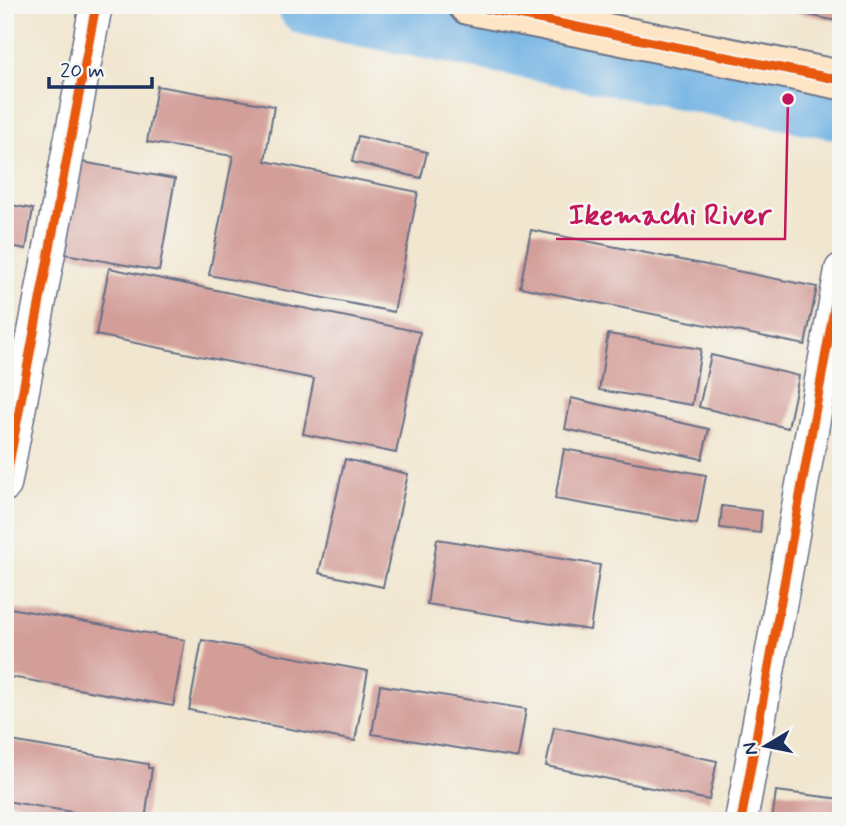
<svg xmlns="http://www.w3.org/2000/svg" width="846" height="826" viewBox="0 0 846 826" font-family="Mynerve,sans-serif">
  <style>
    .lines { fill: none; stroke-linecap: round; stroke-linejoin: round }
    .river { stroke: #6eb1e3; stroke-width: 61 }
    .building { fill: #d39d98 }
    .street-casing { stroke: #666f86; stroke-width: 35 }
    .secondary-casing { stroke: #666f86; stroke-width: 42 }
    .street { stroke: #fff; stroke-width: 32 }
    .secondary { stroke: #fee5c5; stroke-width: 38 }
    .cycleway-casing { stroke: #f6f6f2; stroke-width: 13 }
    .cycleway { stroke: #e8590c; stroke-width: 9 }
    .leader { fill: none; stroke: #c2185b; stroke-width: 2.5 }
    .callout-dot { fill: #c2185b; stroke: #f6f6f2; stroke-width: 2.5 }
    .callout-label { font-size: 30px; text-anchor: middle; font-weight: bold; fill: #c2185b; stroke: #f6f6f2; stroke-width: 5; stroke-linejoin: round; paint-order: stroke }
  </style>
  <rect width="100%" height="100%" fill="#f6f6f2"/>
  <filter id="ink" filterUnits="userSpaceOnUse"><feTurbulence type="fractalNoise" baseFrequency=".0143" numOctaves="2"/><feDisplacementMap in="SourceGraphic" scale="14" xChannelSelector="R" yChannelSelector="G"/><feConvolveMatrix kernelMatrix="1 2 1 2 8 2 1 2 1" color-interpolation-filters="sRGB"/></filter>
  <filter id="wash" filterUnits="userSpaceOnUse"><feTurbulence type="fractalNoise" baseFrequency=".00686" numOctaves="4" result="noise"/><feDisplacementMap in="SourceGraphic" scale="28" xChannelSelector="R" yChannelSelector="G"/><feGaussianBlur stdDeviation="1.57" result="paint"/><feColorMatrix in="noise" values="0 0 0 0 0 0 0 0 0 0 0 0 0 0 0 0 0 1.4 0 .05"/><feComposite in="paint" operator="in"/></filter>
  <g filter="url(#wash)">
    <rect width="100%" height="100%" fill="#f1e6cf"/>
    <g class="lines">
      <polyline class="river" points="308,5 841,110"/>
    </g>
    <g id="blocks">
      <g class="building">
        <polygon points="797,5 841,5 841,22 795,12"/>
        <polygon points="157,86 274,106 265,161 418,192 394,312 209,275 233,156 147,142"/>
        <polygon points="358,136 427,152 421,178 352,162"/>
        <polygon points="82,162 175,179 159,271 65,254"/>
        <polygon points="5,204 33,209 26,249 5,245"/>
        <polygon points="531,230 817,287 805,345 520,287"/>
        <polygon points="109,268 420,332 396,453 303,434 314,379 96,335"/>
        <polygon points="5,323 12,324 7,350 5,350"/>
        <polygon points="608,334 701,349 692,405 599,390"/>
        <polygon points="711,355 799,376 788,428 699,407"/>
        <polygon points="571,398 709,429 702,459 565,429"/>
        <polygon points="564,449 706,475 697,524 555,499"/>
        <polygon points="345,459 408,474 383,587 319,573"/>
        <polygon points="722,506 762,511 760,533 720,528"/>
        <polygon points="437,539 600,565 590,630 427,604"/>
        <polygon points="10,608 185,640 173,706 5,676 5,632"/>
        <polygon points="202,640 368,671 355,741 189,710"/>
        <polygon points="380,685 526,709 518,758 372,734"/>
        <polygon points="554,727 717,761 709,800 546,766"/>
        <polygon points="5,740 148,764 148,768 152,768 145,821 127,821 5,801"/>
        <polygon points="776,791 841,799 841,821 772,821"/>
      </g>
    </g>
  </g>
  <g filter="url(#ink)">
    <use href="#blocks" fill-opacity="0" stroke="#666f86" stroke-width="2"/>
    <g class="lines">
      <defs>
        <g id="street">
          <polyline points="5,485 96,5"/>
          <polyline points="741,821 841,270"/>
        </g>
        <polyline id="secondary" points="468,5 841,80"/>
      </defs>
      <use href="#street" class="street-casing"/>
      <use href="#secondary" class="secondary-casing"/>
      <use href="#street" class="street"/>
      <use href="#secondary" class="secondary"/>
      <defs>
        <g id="cycleway">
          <polyline points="468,5 841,80"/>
          <polyline points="5,485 96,5"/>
          <polyline points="741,821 841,270"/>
        </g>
      </defs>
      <use href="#cycleway" class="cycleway-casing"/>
      <use href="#cycleway" class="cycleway"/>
    </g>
  </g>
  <path class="leader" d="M788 99L785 239H556"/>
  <circle class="callout-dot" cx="788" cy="99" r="7"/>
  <g class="callout-label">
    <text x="670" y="224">Ikemachi River</text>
  </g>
  <rect width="846" height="826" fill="none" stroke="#f6f6f2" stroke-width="28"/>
  <g transform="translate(766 746) rotate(260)" stroke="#f6f6f2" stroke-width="5" paint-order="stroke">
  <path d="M0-5L12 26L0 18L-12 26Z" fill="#1b2f5e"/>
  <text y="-10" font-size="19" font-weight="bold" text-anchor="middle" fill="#1b2f5e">N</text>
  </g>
  <path d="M49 77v10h103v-10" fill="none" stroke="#1b2f5e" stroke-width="3.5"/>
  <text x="60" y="77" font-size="21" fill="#1b2f5e" stroke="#f6f6f2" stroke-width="5" paint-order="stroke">20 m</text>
</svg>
